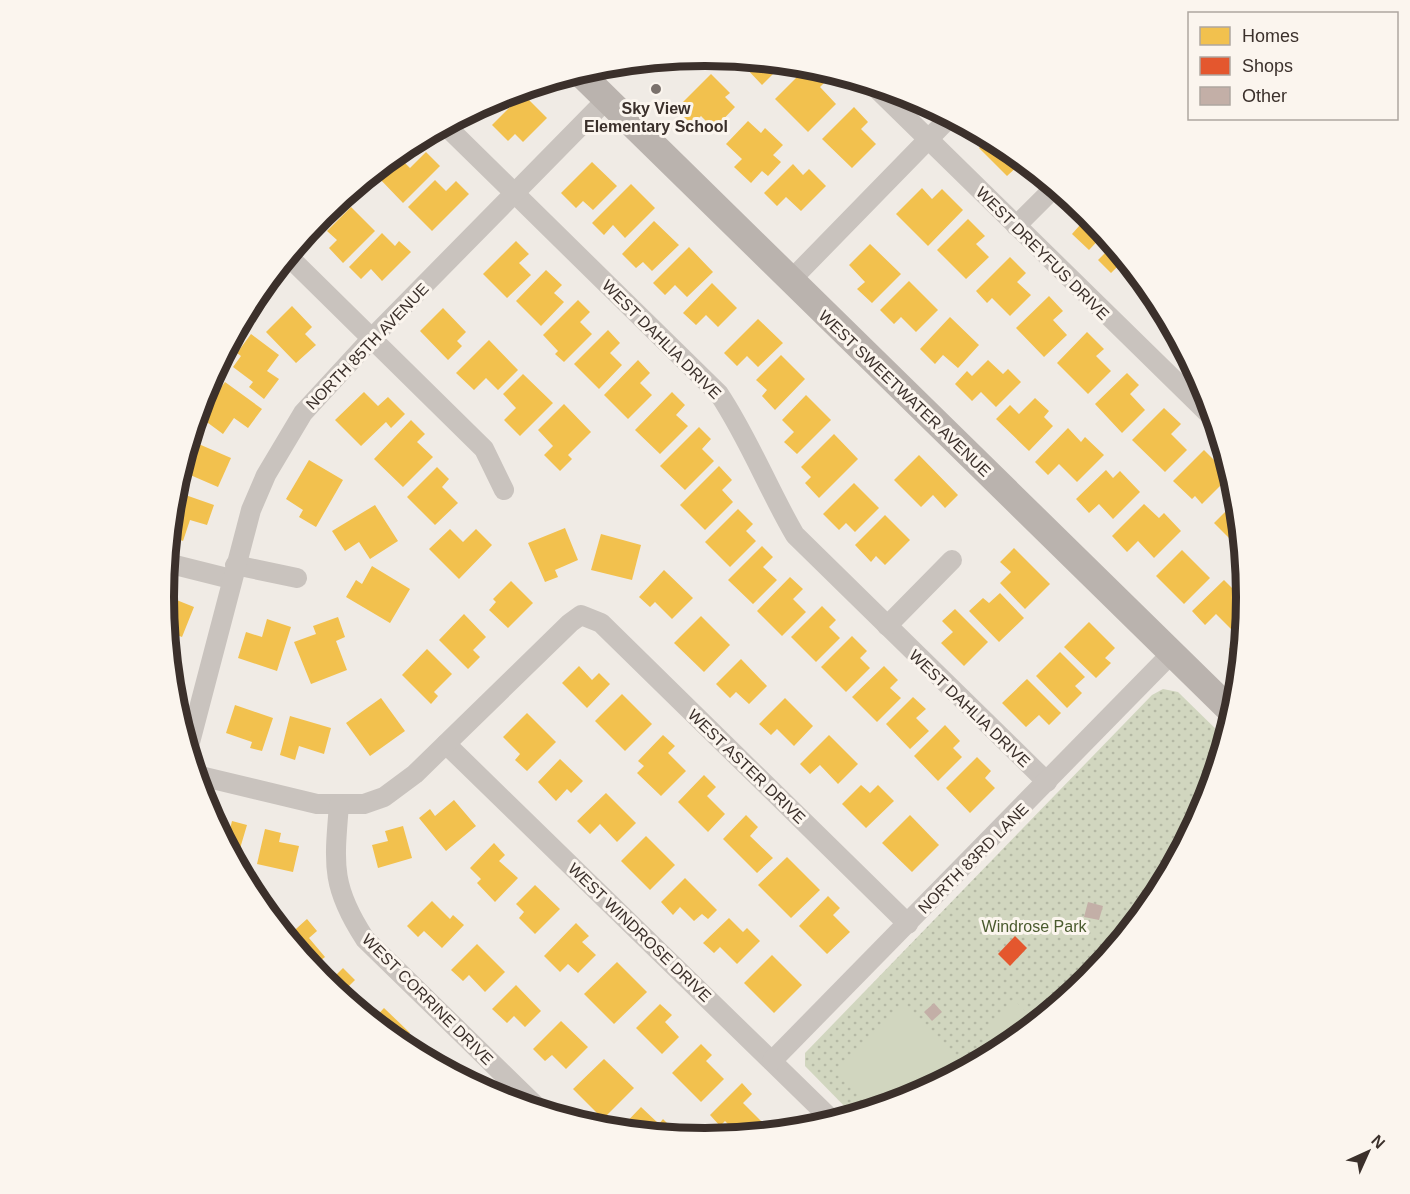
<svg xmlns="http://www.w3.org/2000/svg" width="1410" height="1194" viewBox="0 0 1410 1194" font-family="Helvetica,sans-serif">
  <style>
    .green { fill: url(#green-dots) }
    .pitch { fill: #d1d6bf }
    .homes { fill: #f2c14e }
    .shops { fill: #e4572e }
    .building { fill: #c3afa7 }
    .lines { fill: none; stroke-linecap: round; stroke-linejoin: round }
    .street { stroke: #c9c3be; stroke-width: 20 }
    .secondary { stroke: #bab3ae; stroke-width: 27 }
    .poi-dot { fill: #7a716c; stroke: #fbf5ee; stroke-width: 2 }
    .labels { text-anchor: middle; stroke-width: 6; stroke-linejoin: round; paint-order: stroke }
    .poi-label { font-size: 16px; font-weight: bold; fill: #3b302b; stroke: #fbf5ee }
    .street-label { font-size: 16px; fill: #3b302b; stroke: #fbf5ee }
    .park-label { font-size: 16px; fill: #4a5a2e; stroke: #fbf5ee }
    .rim { fill: none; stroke: #3b302b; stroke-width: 8 }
  </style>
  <defs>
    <pattern id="green-dots" width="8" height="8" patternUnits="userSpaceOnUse" patternTransform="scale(1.5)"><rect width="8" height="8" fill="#d1d6bf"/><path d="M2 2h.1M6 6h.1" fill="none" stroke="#b4b8a4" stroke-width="1.8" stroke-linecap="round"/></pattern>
  </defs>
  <rect width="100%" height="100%" fill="#f0ebe5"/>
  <polygon class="green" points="1163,689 1178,692 1225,738 1205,805 1155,898 1088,980 1006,1047 912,1097 853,1115 805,1066 805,1053 1152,695"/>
  <g class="pitch">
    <polygon points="1016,1002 1034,1020 1043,1011 1046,1014 1002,1049 986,1032"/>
    <polygon points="900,1005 965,1068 912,1097 877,1108 837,1069"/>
  </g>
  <g class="homes">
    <polygon points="747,60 784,63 762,85 745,67 750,63"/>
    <polygon points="808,66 814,67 827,80 820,87 836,104 808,132 775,99"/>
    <polygon points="711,74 730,93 725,97 735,107 714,129 701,116 692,125 676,109"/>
    <polygon points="508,94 484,118 475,109 498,97"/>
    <polygon points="523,94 547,118 523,142 515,134 508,141 492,125"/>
    <polygon points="854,107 868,122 861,129 876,144 852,168 822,139"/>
    <polygon points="748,121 761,133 765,128 783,145 773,155 781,162 768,176 762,171 751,183 734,167 742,159 726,144"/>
    <polygon points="989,138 1023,161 1007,176 979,148"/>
    <polygon points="426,152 440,166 403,203 378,177 399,157 410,168"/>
    <polygon points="592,162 617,186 593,210 583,201 576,208 561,193"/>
    <polygon points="793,164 803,175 809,169 826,186 801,211 786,197 777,206 764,193"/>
    <polygon points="435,180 446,191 456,181 469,194 432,231 408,207"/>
    <polygon points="631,184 655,208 625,238 613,225 604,235 592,223"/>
    <polygon points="922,188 932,199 942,189 963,210 928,246 896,214"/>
    <polygon points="1074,203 1104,234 1089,250 1072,234 1080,225 1066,212"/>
    <polygon points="351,207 375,231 343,263 329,248 337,240 327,231"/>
    <polygon points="968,219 985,236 976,244 989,257 966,279 937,250"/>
    <polygon points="654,221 679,245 652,271 643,262 636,268 622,254"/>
    <polygon points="382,233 395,246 399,241 411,252 382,281 371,269 361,279 349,267"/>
    <polygon points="516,241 529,254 519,263 531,275 507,298 483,274"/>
    <polygon points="870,244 901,274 872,303 857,289 865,282 849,265"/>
    <polygon points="1113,245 1138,275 1134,278 1120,264 1111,273 1098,260"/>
    <polygon points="689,247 713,272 687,297 675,285 665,295 653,283"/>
    <polygon points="1010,257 1026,273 1017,282 1031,295 1010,316 992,298 987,303 976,291"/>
    <polygon points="546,270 562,285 554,293 564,302 541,326 516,301"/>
    <polygon points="267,281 276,290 239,327 255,296"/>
    <polygon points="909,281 938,310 916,332 901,317 894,324 880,310"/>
    <polygon points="712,283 737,308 718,327 706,315 696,325 683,313"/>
    <polygon points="1049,296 1063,311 1053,320 1067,335 1044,357 1016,328"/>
    <polygon points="578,300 590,312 580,322 592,334 564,362 555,354 558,351 543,335"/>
    <polygon points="1158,301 1167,318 1163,322 1149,309"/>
    <polygon points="292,306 312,327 305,334 316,345 296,363 266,332"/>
    <polygon points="443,308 466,332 457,341 462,346 448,360 420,331"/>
    <polygon points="950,317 979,345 958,368 943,355 935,364 920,349"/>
    <polygon points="758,319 783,343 758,367 747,356 737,366 724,353"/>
    <polygon points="608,330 620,343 610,353 622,365 599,389 574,364"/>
    <polygon points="1087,332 1104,349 1096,356 1111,371 1088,394 1057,363"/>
    <polygon points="251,334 279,355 267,371 279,379 264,399 249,387 253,382 233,367 241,356 237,353"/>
    <polygon points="489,340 518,370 498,390 486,378 474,390 456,373"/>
    <polygon points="781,355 805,379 775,410 762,396 767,390 756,380"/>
    <polygon points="638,360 650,373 640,383 652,395 628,419 604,395"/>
    <polygon points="988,360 1003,374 1008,369 1021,382 996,407 981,392 972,401 955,384 967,371 972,376"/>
    <polygon points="1127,373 1139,385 1130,394 1145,410 1122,433 1095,404"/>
    <polygon points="523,374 553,403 520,436 504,420 516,408 503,394"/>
    <polygon points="225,382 262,409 248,428 234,418 223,434 200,417"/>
    <polygon points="364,392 378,406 388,397 405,414 391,428 386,422 361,446 335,420"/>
    <polygon points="672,392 685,405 676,415 688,426 660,454 635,430"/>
    <polygon points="806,395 831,420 797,454 784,442 794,432 782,420"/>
    <polygon points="1035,398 1049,411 1044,417 1053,426 1029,451 996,419 1010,405 1019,414"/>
    <polygon points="564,404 591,432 568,455 572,459 560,471 544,455 553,446 538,430"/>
    <polygon points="1164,408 1181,424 1171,434 1187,450 1165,472 1132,440"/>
    <polygon points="411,420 425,434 417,442 433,457 403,487 374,459"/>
    <polygon points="699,427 711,439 702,449 714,461 685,490 660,466"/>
    <polygon points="1068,428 1081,442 1085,437 1104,455 1077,482 1059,464 1048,475 1035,462"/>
    <polygon points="834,434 858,459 819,498 805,483 811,477 801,467"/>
    <polygon points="194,442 231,458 218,487 181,471"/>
    <polygon points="1204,450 1230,476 1202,504 1195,496 1192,499 1173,481"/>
    <polygon points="919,455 958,495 945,508 933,495 921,507 894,480"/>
    <polygon points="309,460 343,480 316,527 299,517 303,510 286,499"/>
    <polygon points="719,466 732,480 722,490 733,502 705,530 680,505"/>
    <polygon points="437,467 449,479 442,487 458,503 435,525 407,497"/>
    <polygon points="1106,470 1113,478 1120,471 1140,492 1113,519 1099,504 1089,513 1076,499"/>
    <polygon points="854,483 879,508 855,532 846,523 839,530 823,514"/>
    <polygon points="1235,488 1236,492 1242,551 1214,523 1233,504 1226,497"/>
    <polygon points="174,491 214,505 207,525 190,520 183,541 170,536"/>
    <polygon points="1144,504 1159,518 1164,513 1181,531 1154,558 1138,541 1127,552 1112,536"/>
    <polygon points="375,505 398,541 370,559 359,542 345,551 332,531"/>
    <polygon points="738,509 753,524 746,531 756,541 730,567 705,542"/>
    <polygon points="885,515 910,540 885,565 876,556 871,562 855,545"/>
    <polygon points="565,528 578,560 555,570 558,577 545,582 528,543"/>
    <polygon points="450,529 463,542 476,529 492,545 459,579 429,549"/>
    <polygon points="601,534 641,545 632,580 591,570"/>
    <polygon points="762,546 773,557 763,567 777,580 753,604 728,580"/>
    <polygon points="1014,548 1050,584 1025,609 1000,583 1011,572 1000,562"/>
    <polygon points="1182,550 1210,578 1184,604 1156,576"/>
    <polygon points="372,566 410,589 390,623 346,597 356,580 362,584"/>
    <polygon points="664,570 693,598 672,619 655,602 650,607 639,597"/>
    <polygon points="790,577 803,589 793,599 806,612 782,636 757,611"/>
    <polygon points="1224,580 1246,602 1244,619 1233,631 1216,614 1205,625 1192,611"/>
    <polygon points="511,581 533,603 508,628 489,610 496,602 493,599"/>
    <polygon points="1000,593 1024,618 999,642 969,611 983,598 989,603"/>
    <polygon points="164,595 194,607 182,637 167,631"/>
    <polygon points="822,606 836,620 829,627 840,638 816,662 791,637"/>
    <polygon points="955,609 988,642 964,666 941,643 953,632 942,621"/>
    <polygon points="464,614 486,637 473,650 480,657 468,669 439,640"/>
    <polygon points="701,616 730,645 704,672 674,643"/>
    <polygon points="338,617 345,637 336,641 347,670 311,684 294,642 316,634 313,626"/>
    <polygon points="267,619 291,627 277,671 238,658 246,632 262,637"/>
    <polygon points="1089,622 1115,648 1105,658 1111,663 1096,678 1064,647"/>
    <polygon points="1243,634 1240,659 1240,660 1229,649"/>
    <polygon points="852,636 867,651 860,658 870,668 846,692 821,667"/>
    <polygon points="427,649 452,674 434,692 438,696 431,704 402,675"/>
    <polygon points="1060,652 1085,677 1075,686 1082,693 1067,708 1036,676"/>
    <polygon points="741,659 767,686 749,704 736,692 730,698 716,684"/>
    <polygon points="579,666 592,680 599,673 610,684 587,708 562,683"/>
    <polygon points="884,666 898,680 890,688 901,698 877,722 852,697"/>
    <polygon points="1027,679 1061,713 1049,725 1039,715 1026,727 1002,703"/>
    <polygon points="622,694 652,724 625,751 595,721"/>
    <polygon points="913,697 926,709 916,718 929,731 910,749 886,724"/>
    <polygon points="381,698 405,731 370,756 346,723"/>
    <polygon points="785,698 813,726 794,746 777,729 771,735 759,724"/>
    <polygon points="235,705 273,718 262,751 250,748 252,742 226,733"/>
    <polygon points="527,713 556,742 527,771 515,760 520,754 503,737"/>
    <polygon points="290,716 331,728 324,754 299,746 295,760 280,755"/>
    <polygon points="945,725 960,741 953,748 962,757 938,781 914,756"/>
    <polygon points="663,735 675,746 668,753 686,771 661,796 637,773 644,766 638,761"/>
    <polygon points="829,735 858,764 838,784 820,765 810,774 800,764"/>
    <polygon points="977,757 991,771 985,778 995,788 970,813 946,788"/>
    <polygon points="560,759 583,781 571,793 567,789 556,801 538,782"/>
    <polygon points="704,775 716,787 707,796 725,814 708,832 678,802"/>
    <polygon points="861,785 870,793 878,785 894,801 866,828 842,804"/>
    <polygon points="606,793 636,823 617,842 600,824 590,834 577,821"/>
    <polygon points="454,800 476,826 446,851 419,818 430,809 435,816"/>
    <polygon points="746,815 758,827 750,836 773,858 757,873 723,839"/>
    <polygon points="910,815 939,845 912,872 882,843"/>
    <polygon points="232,821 247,825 236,862 216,825 230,829"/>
    <polygon points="403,826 412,858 378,868 372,845 388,841 385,831"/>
    <polygon points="265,829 281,833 279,842 299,846 293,872 257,864"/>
    <polygon points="646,836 675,865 650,890 621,861"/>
    <polygon points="494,843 505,855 499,861 518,878 495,902 477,883 481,879 470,868"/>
    <polygon points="787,857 820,890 791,918 758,885"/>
    <polygon points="685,878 717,910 708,919 702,914 694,921 680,907 673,915 661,902"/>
    <polygon points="535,885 560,909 535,934 519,918 524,912 516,904"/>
    <polygon points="828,896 840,908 833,915 850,932 827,954 799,926"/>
    <polygon points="432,901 450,919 453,915 464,925 442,948 424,931 418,937 407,926"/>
    <polygon points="729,918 743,932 747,928 760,941 737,964 720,947 714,953 703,943"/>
    <polygon points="307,919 317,931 309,938 325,957 312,967 287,937"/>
    <polygon points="576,923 589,936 582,942 596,955 578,973 568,964 560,972 544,956"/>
    <polygon points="477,944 505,972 485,992 469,975 463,981 451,970"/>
    <polygon points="772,955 802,985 774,1013 744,983"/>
    <polygon points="617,962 647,992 614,1024 584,994"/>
    <polygon points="343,968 355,980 347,988 360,1001 355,1007 327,984"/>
    <polygon points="516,985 541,1011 525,1027 514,1016 507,1023 492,1009"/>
    <polygon points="660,1004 672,1015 665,1022 679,1037 662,1054 636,1028"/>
    <polygon points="384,1008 410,1033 399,1043 372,1021"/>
    <polygon points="561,1021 588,1047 566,1069 552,1055 545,1061 533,1049"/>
    <polygon points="701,1044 712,1055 706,1061 724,1079 701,1102 672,1073"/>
    <polygon points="426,1048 437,1059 433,1063 419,1055"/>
    <polygon points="604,1059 634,1088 603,1119 573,1089"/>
    <polygon points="742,1083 752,1094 743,1103 762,1122 750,1134 739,1135 725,1121 720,1126 710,1115"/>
    <polygon points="641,1107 659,1124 663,1119 674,1130 669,1135 619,1130"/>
  </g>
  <polygon class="shops" points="1015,936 1027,948 1010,966 998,954"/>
  <g class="building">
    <polygon points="1088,902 1103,906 1099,920 1084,917"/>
    <polygon points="934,1003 942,1012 932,1021 924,1012"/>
  </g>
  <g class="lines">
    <g class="street">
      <polyline points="873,85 1215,420"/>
      <path d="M445,125L719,394C749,439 768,489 795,535L1047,782"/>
      <polyline points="1016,226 1055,187"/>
      <polyline points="288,256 484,449 504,490"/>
      <polyline points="790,281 950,117"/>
      <polyline points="167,563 231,579"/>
      <polyline points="235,565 297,578"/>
      <polyline points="887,626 952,560"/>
      <polyline points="446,744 833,1121"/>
      <polyline points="188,750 251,510 266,475 303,413 372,338 607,99"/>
      <polyline points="196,775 317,804 364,804 384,797 415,774 570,623 581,615 601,623 908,924"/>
      <path d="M339,805C334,865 331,887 365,939L540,1110"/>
      <polyline points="772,1061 1172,653"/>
    </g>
    <polyline class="secondary" points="579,72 1233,713"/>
  </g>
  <circle class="poi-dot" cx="656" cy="89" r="6"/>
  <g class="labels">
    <g class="poi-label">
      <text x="656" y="114">Sky View<tspan x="656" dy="18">Elementary School</tspan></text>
    </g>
    <g class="street-label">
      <text transform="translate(1043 253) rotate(45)" y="6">WEST DREYFUS DRIVE</text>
      <text transform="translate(662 339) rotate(45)" y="6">WEST DAHLIA DRIVE</text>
      <text transform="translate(367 346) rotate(-46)" y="6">NORTH 85TH AVENUE</text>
      <text transform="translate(905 393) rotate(44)" y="6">WEST SWEETWATER AVENUE</text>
      <text transform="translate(970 708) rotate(44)" y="6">WEST DAHLIA DRIVE</text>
      <text transform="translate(747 766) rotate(44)" y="6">WEST ASTER DRIVE</text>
      <text transform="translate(973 858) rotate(-45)" y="6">NORTH 83RD LANE</text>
      <text transform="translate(640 932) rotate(44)" y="6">WEST WINDROSE DRIVE</text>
      <text transform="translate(428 999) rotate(45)" y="6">WEST CORRINE DRIVE</text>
    </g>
    <g class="park-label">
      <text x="1034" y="932">Windrose Park</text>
    </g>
  </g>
  <path d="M0 0H1410V1194H0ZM174 597a531 531 0 1 1 1062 0a531 531 0 1 1-1062 0Z" fill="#fbf5ee" fill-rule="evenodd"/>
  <path class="rim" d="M174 597a531 531 0 1 1 1062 0a531 531 0 1 1-1062 0Z"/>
  <rect x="1188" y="12" width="210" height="108" fill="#fbf5ee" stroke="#aea6a0" stroke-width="1.5"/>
  <rect x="1200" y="27" width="30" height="18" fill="#f2c14e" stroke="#aea6a0" stroke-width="1.5"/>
  <text x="1242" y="42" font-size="18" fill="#3b302b">Homes</text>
  <rect x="1200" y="57" width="30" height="18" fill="#e4572e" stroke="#aea6a0" stroke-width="1.5"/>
  <text x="1242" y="72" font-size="18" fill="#3b302b">Shops</text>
  <rect x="1200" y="87" width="30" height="18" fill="#c3afa7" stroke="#aea6a0" stroke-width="1.5"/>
  <text x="1242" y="102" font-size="18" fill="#3b302b">Other</text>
  <g transform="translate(1368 1152) rotate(45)" stroke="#fbf5ee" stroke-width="4.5" paint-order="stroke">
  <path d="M0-4.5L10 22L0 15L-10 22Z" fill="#3b302b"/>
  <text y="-9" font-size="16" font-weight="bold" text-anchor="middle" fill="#3b302b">N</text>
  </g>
</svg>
